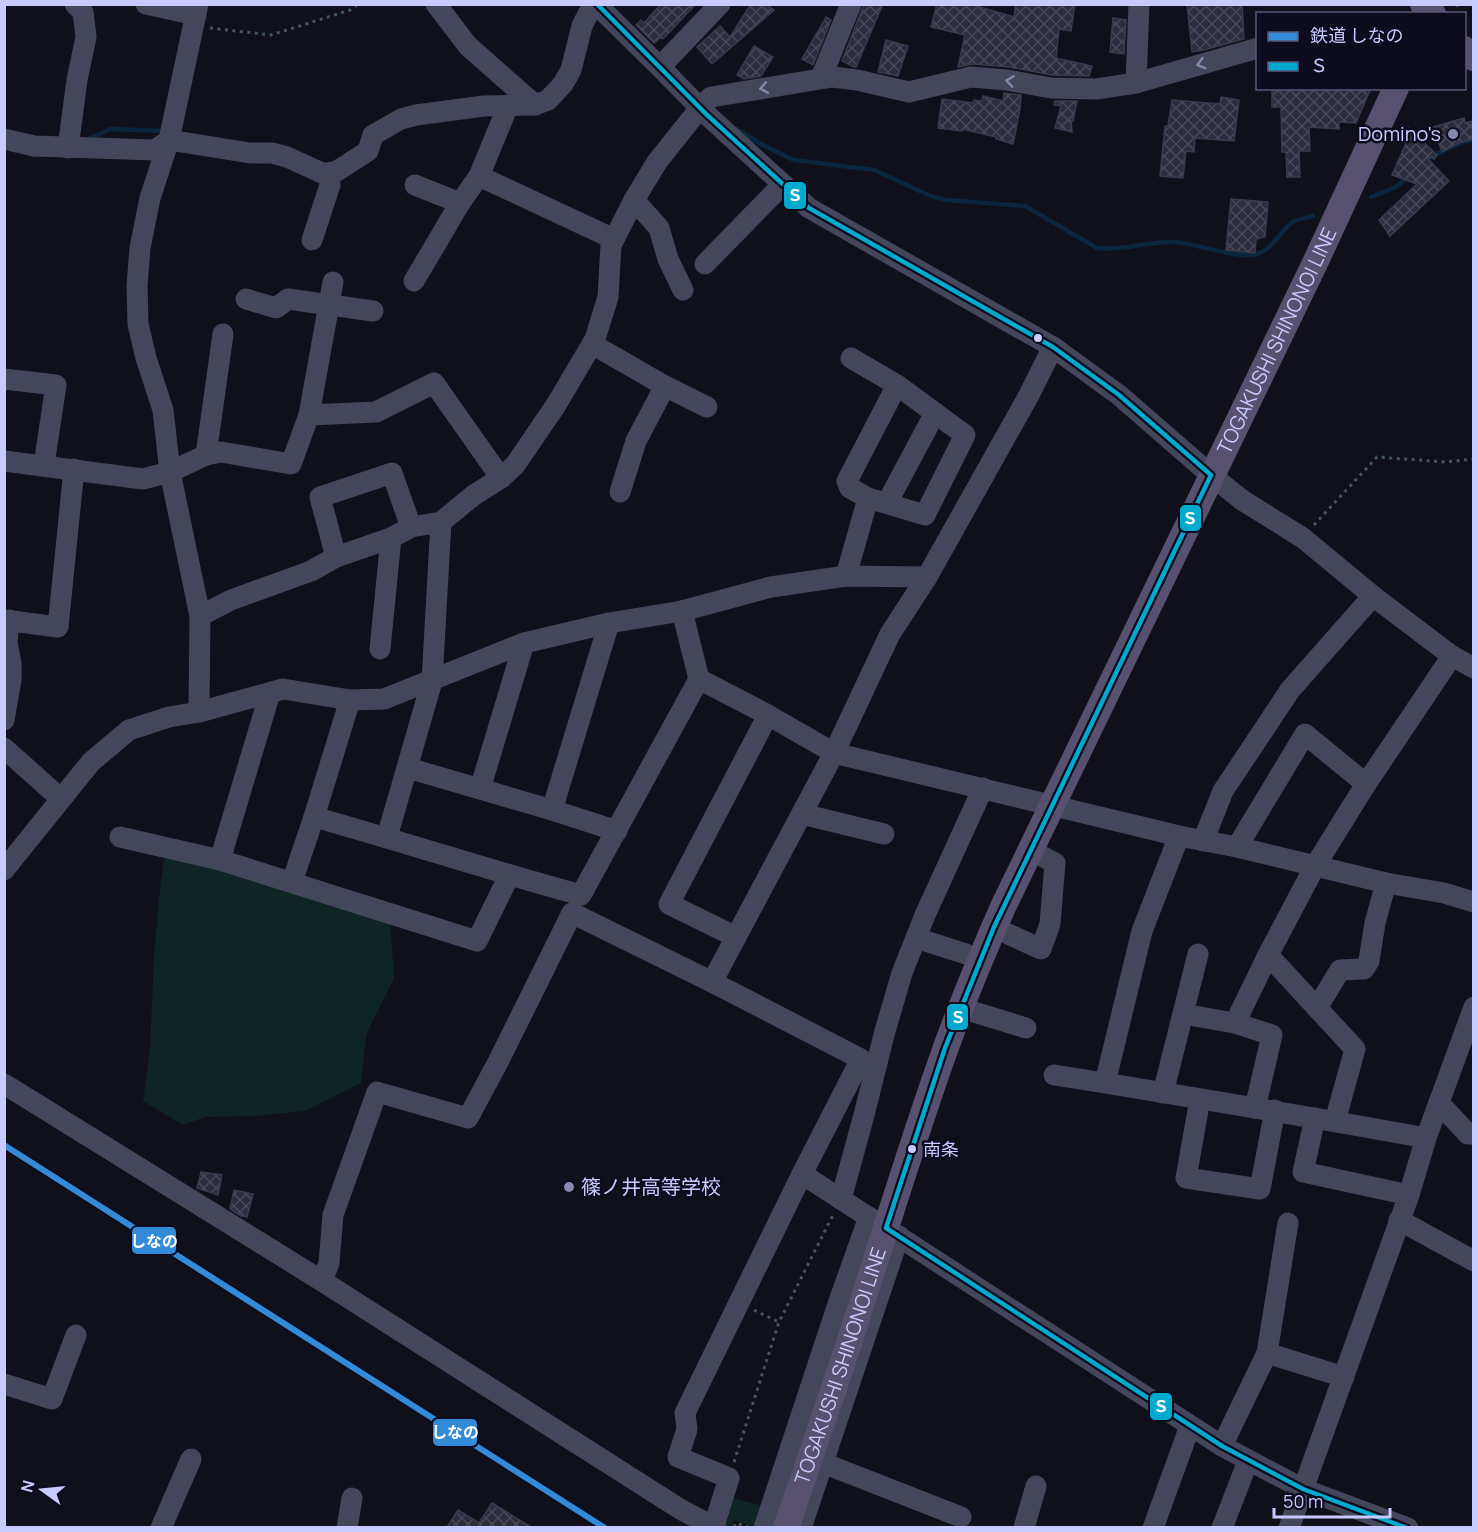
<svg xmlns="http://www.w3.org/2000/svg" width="1478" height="1532" viewBox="0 0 1478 1532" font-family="Manrope,'Noto Sans JP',sans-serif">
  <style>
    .green { fill: #0f2523 }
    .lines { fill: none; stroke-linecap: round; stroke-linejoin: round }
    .stream { stroke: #0b263f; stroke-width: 4.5 }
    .building { fill: url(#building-cross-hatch); stroke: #3a3a4f; stroke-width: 1.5 }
    .path { stroke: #455660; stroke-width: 3; stroke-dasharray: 3 4.5; stroke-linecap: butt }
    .minor { stroke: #44465b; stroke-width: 21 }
    .major { stroke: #57506e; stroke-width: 26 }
    .bus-1-casing { stroke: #0c0c1e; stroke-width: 9 }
    .bus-1 { stroke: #00a9ce; stroke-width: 4.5 }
    .rail-1-casing { stroke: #0c0c1e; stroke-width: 10 }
    .rail-1 { stroke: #338bd7; stroke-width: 6 }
    .oneway { stroke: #8688ad }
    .poi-dot { fill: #8889af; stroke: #0c0c1e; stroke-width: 2 }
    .bus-dot { fill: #c9caff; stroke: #0c0c1e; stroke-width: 2 }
    .labels { text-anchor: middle; stroke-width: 5; stroke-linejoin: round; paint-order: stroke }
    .bus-label { font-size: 18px; fill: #c9caff; stroke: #0c0c1e; text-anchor: start }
    .poi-label { font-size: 20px; fill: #c9caff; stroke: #0c0c1e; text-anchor: end }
    .street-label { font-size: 20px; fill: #c9caff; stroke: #0c0c1e }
    .line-badge { stroke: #0c0c1e; stroke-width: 2 }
    .badge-label { font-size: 16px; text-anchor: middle; font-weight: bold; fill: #fff }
  </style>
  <defs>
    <pattern id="building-cross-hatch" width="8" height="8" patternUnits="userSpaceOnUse" patternTransform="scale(1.5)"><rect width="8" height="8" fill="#2d2c3d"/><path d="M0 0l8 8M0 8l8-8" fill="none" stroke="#4a495a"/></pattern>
  </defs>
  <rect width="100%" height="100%" fill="#10101a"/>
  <g class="green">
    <polygon points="166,852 390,922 394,978 366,1035 361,1083 305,1111 253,1116 205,1117 183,1125 143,1101 150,1050 154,956 161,879"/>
    <polygon points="728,1497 763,1506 757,1527 734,1520 731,1527 724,1527"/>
  </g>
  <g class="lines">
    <g class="stream">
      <path d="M737,129L761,144L794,160L874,170L931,196L946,200L1025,206L1097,248C1123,251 1149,241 1175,242C1198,244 1236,259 1257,254C1273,249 1279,233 1291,223C1296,219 1306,218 1313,216"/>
      <polyline points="87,140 110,129 164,131"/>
      <path d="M1425,162C1439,151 1456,144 1474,139"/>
      <polyline points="1371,197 1396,187 1407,177"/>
    </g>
  </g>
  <g class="building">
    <polygon points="661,4 696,4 663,39 660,38 654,43 636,25 641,20 644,23"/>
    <polygon points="751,4 766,4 774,10 712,64 697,47 720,26 730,37"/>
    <polygon points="864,4 883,4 856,67 854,67 842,61"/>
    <polygon points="937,4 970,4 1014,17 1016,4 1075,4 1071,31 1059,29 1056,58 1092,66 1089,76 1052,75 1009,67 972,64 958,67 965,35 931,27"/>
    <polygon points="1187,4 1242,4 1244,39 1204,50 1192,52"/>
    <polygon points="826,17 831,20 813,65 802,59"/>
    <polygon points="1113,18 1126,20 1124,54 1110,52"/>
    <polygon points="886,40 908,46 898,76 878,72"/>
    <polygon points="754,46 773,57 761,76 744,79 737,75"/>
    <polygon points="1371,88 1356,123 1339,122 1339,129 1309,127 1310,151 1299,151 1300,177 1287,177 1286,152 1282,152 1281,107 1272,107 1272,89"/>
    <polygon points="1004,93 1021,95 1020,109 1013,144 996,139 996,137 962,129 962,131 938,128 942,99 973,103 974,100 982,101 983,96 1003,101"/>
    <polygon points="1221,97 1239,100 1234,141 1195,138 1194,152 1186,151 1183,178 1160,176 1165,126 1168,126 1172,100 1220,104"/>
    <polygon points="1055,101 1077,101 1073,121 1071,120 1072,132 1055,128 1061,106 1054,105"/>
    <polygon points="1464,118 1465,123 1473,121 1473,139 1458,143 1442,152 1433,127"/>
    <polygon points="1409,128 1437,155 1434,159 1431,157 1428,159 1449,181 1390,236 1379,220 1417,184 1392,175 1406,143 1403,142"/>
    <polygon points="1231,199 1268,202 1265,237 1256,239 1255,253 1226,250"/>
    <polygon points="201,1172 222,1175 218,1195 197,1188"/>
    <polygon points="234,1190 253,1194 247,1217 241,1216 230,1209"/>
    <polygon points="492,1503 531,1527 447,1527 458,1510 479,1523"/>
  </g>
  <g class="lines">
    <g class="path">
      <polyline points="1456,6 1460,4"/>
      <polyline points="210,28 271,35 350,10 358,4"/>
      <polyline points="1314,525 1377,457 1445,462 1474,459"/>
      <polyline points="754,1310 779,1322"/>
      <polyline points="734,1462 779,1322 833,1215"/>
      <polyline points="734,1527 736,1523 748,1527"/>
    </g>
    <g class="minor">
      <polyline points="146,4 196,15"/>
      <polyline points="436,4 468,46 535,105"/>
      <polyline points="596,4 660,67 706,114 809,208 1053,347 1119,395 1211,475 1242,500 1303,538 1373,596 1452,656 1474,668"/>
      <polyline points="660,67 720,4"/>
      <polyline points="821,78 851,4"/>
      <polyline points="1136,83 1139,4"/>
      <polyline points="4,139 34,146 155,150 169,140 198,4"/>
      <polyline points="68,148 77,80 86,37 83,12 75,4"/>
      <polyline points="479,176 614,239"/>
      <polyline points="415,185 460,203"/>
      <polyline points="634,200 659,228 668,259 683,290"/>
      <polyline points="312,240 330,185 329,173"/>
      <polyline points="705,264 783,184"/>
      <polyline points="414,281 460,203 479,176 508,106"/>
      <polyline points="246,299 276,308 288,299 373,311"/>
      <polyline points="592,344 665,386 707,407"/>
      <polyline points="4,379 56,385 44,465"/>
      <polyline points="309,415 376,412 434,383 501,478"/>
      <polyline points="206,455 223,334"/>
      <polyline points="4,461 143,479 170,472 206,455 221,452 291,464 309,415 333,282"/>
      <polyline points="620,492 636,441 665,386"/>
      <polyline points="868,498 850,488 847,481 897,385"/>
      <polyline points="887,503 935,413"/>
      <polyline points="336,557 320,497 392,473 411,527"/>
      <polyline points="846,576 868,498 925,515 965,435 897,385 851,358"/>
      <polyline points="682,611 699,679 768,715 834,753 1179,836 1237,847 1386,883 1444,893 1474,902"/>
      <polyline points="200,616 231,600 311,571 336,557 391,538 411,527 441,522 474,495 501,478 515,465 556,405 595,339 608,297 611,245 634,200 657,162 700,108 711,97 832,77 857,80 909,92 971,77 1007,80 1051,88 1096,89 1136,83 1258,48"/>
      <polyline points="4,620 58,627 74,469"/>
      <polyline points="380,649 391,538"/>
      <polyline points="199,712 200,616 170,472 163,410 146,358 138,324 137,286 140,248 150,198 169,140 250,153 272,153 287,157 322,173 329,173 337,171 368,151 373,135 401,119 416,115 484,106 535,105 548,100 563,84 571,70 582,26 593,4"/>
      <polyline points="4,720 11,680 11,663 7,643 9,620"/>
      <polyline points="4,748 61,799"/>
      <polyline points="408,768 552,810 617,831"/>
      <polyline points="480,789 524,643"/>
      <polyline points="552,810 609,623"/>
      <polyline points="802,814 884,834"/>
      <path d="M314,817C404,842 492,871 581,895L699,679"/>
      <path d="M1179,836L1142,931L1105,1083C1212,1101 1319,1118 1426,1138"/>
      <polyline points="120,837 220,860 477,941 509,876"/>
      <polyline points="387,837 432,681 441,522"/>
      <polyline points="1203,841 1223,791 1290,690 1373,596"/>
      <polyline points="1237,847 1305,734 1366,784"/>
      <polyline points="220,860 270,693"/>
      <polyline points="4,870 91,762 129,730 169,717 199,712 283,689 350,700 384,699 524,643 609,623 682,611 771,587 846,576 927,577"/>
      <polyline points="292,882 314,817 350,700"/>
      <polyline points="1008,934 1041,949 1050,924 1055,863 1030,850"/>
      <polyline points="736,937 669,904 768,715"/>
      <polyline points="916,938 966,954"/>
      <polyline points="1268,955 1355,1049 1335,1121"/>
      <polyline points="712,982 834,753 890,634 927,577 1029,395 1053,347"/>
      <polyline points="961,1008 1026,1028"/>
      <polyline points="1317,1008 1340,970 1364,969 1369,961 1375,923 1386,883"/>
      <polyline points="1183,1014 1235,1023 1272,1035 1255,1108"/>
      <polyline points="1235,1023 1268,955 1315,866 1366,784 1452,656"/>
      <polyline points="1054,1075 1105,1083"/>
      <polyline points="4,1084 322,1281 680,1509 716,1528"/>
      <polyline points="1163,1093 1198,954"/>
      <polyline points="1200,1099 1186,1178 1260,1189 1275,1110"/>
      <polyline points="1439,1103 1468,1134 1474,1134"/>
      <polyline points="1315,1118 1303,1172 1409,1195"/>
      <polyline points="841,1199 864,1115 885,1031 902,973 925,915 983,788"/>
      <polyline points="1399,1220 1474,1261"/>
      <polyline points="322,1281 329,1263 333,1215 377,1092 468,1118 498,1062 572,913 712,982 861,1059 802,1174 1222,1446 1303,1489 1408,1528"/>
      <polyline points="1267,1353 1344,1377"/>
      <polyline points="4,1384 52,1399 76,1335"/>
      <polyline points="1222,1446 1267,1353 1288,1223"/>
      <polyline points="823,1463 961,1517"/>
      <polyline points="714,1526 729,1478 678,1457 687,1429 685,1413 802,1174"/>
      <polyline points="161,1528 191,1459"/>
      <polyline points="347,1528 352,1498"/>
      <polyline points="764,1528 839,1301 869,1217"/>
      <polyline points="801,1528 899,1236"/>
      <polyline points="1024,1528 1036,1486"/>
      <polyline points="1153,1528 1190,1426"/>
      <polyline points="1222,1528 1248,1461"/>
      <polyline points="1289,1528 1409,1195 1426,1138 1474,1007"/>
    </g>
    <g class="major">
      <polyline points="1423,4 1433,14"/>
      <polyline points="1464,49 1474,58"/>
      <path id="s1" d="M786,1528C808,1463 831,1399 852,1334C881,1245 908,1155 939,1067C958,1012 980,959 1003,907L1315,263L1396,88"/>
    </g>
    <defs>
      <polyline id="bus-1" points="597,4 706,114 809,208 1053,347 1119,395 1211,475 994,927 945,1048 886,1228 1222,1446 1303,1489 1407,1528"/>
    </defs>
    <use href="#bus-1" class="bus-1-casing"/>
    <use href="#bus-1" class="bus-1"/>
    <defs>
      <polyline id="rail-1" points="4,1145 605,1528"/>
    </defs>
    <use href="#rail-1" class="rail-1-casing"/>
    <use href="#rail-1" class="rail-1"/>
  </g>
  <defs><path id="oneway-chevron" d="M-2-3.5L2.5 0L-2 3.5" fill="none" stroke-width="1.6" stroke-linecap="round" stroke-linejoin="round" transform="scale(1.5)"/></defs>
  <g class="oneway">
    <use href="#oneway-chevron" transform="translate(1201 64) rotate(164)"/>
    <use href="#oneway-chevron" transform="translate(1010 81) rotate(-172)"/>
    <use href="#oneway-chevron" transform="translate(764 88) rotate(170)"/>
  </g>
  <g class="poi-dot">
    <circle cx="1453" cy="134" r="6"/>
    <circle cx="569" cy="1187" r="6"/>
  </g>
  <g class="bus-dot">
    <circle cx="1038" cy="338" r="5"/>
    <circle cx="912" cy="1149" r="5"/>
  </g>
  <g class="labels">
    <g class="bus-label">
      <text x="923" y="1156">南条</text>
    </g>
    <g class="poi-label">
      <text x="1441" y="141">Domino's</text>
      <text x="581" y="1194" text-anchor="start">篠ノ井高等学校</text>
    </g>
    <g class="street-label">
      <text dy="7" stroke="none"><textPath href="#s1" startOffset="1287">TOGAKUSHI SHINONOI LINE</textPath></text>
      <text dy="7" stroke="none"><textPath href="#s1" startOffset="171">TOGAKUSHI SHINONOI LINE</textPath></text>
    </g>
  </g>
  <g class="line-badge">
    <rect x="783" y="181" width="24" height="29" rx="6" fill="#00a9ce"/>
    <rect x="1179" y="504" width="23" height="28" rx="6" fill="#00a9ce"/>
    <rect x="946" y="1003" width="23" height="28" rx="6" fill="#00a9ce"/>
    <rect x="131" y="1226" width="46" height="29" rx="6" fill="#338bd7"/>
    <rect x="1149" y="1392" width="24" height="29" rx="6" fill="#00a9ce"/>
    <rect x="432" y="1418" width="46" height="29" rx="6" fill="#338bd7"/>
  </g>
  <g class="badge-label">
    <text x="795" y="201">Ｓ</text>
    <text x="1190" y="524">Ｓ</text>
    <text x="958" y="1023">Ｓ</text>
    <text x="154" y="1247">しなの</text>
    <text x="1161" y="1412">Ｓ</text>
    <text x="455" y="1438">しなの</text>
  </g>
  <rect width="1478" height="1532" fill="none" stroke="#c9caff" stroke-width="12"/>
  <rect x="1256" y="12" width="210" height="78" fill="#0c0c1e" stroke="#585878" stroke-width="1.5"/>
  <rect x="1268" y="32" width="30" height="9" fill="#338bd7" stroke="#585878" stroke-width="1.5"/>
  <text x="1310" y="42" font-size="18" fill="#c9caff">鉄道 しなの</text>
  <rect x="1268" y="62" width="30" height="9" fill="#00a9ce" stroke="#585878" stroke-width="1.5"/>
  <text x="1310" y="72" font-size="18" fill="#c9caff">Ｓ</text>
  <g transform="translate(42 1490) rotate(285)" stroke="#0c0c1e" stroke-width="4.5" paint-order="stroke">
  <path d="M0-4.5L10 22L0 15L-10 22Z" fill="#c9caff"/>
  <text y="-9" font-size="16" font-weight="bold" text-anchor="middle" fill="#c9caff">N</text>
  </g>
  <path d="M1274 1508v9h116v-9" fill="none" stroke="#c9caff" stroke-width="3"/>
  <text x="1283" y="1508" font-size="18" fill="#c9caff" stroke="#0c0c1e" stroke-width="4.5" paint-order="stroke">50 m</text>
</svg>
